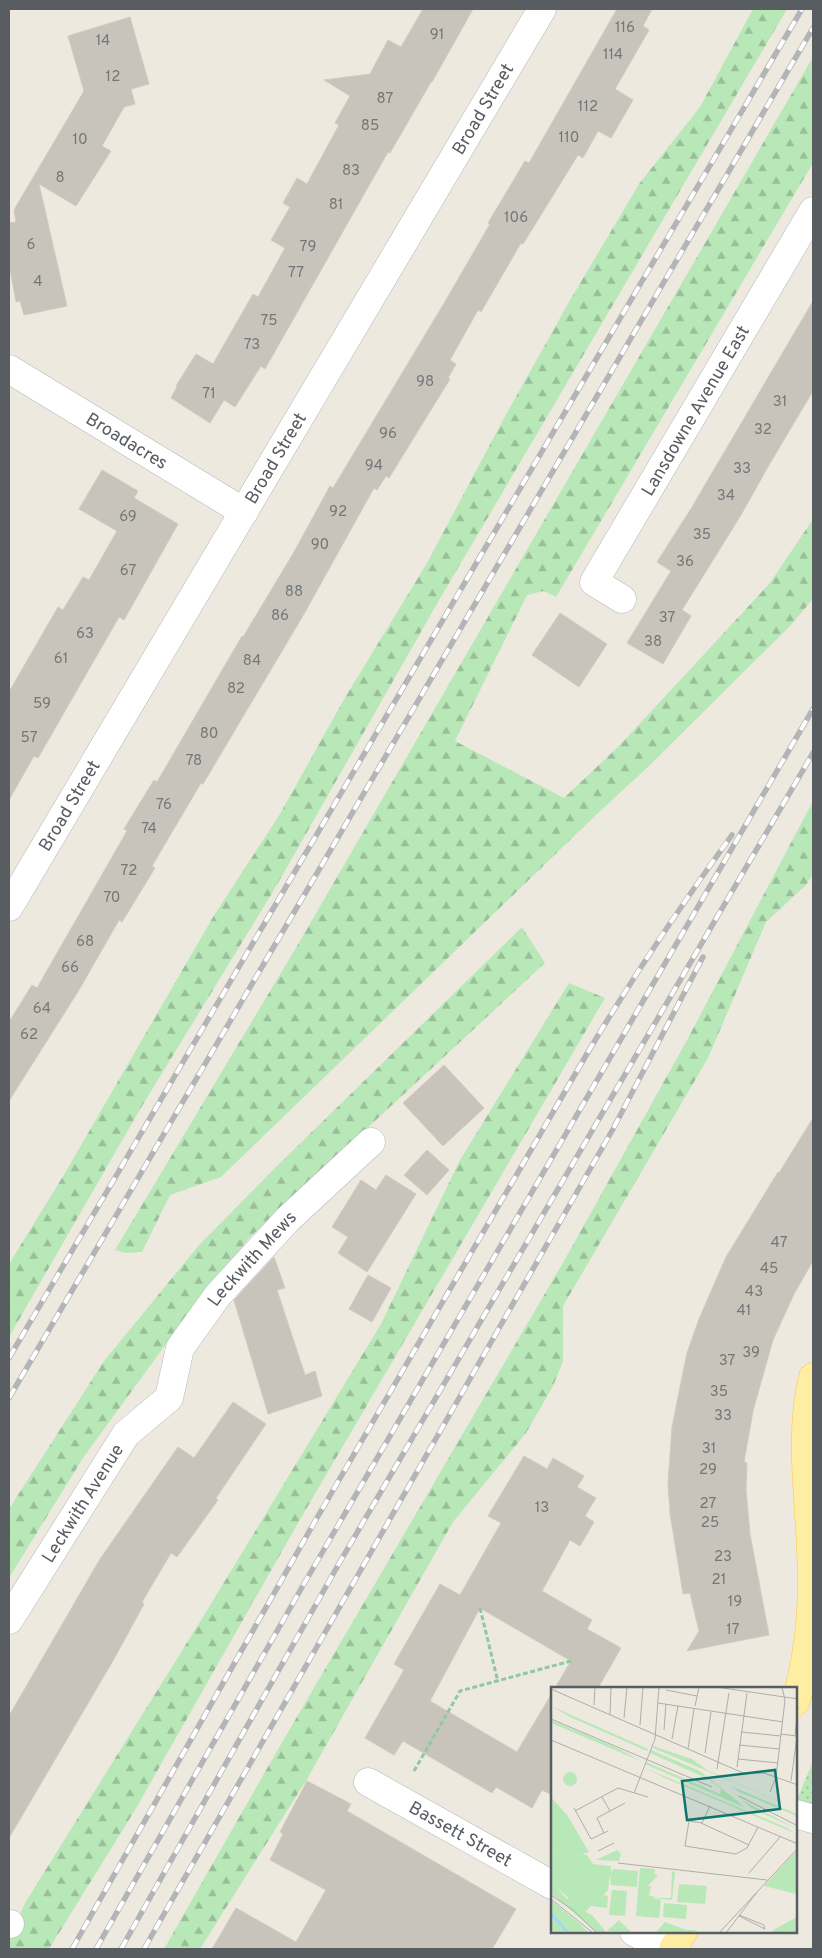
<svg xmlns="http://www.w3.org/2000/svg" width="822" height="1958" viewBox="0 0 822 1958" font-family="Overpass,sans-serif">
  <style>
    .forest { fill: url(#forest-firs) }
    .park { fill: url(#park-dots) }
    .building { fill: #c8c4bc; stroke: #d2cbbd }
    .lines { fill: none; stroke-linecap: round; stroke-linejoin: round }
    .minor-casing { stroke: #b5b8be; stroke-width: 29 }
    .major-casing { stroke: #fec647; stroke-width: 29 }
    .path { stroke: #91c99f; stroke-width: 3; stroke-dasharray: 5 2.5; stroke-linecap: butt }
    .minor { stroke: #fff; stroke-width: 28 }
    .major { stroke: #ffeda2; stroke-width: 28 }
    .rail-casing { stroke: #b3b4b5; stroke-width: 5.5 }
    .rail { stroke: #fff; stroke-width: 4; stroke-dasharray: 11; stroke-linecap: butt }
    .labels { text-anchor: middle; stroke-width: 4; stroke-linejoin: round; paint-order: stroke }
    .number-label { font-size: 15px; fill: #747778 }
    .street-label { font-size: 18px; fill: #585d62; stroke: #fff }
    .inset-river { fill: none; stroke: #9dd7ff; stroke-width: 2.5 }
    .inset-road { fill: none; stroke: #adada9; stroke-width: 1 }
    .view { fill: #0f766e; fill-opacity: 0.15; stroke: #0f766e; stroke-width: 2.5 }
    .inset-edge { fill: none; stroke: #585d62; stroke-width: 2.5 }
  </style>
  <defs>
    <pattern id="forest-firs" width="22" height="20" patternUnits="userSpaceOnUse" patternTransform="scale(1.25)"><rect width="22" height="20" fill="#b9e8b8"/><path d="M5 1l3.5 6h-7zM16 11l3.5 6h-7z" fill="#99bf99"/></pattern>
    <pattern id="park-dots" width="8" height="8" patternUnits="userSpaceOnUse" patternTransform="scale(1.25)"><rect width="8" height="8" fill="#b9e8b8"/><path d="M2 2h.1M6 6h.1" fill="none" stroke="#99bf99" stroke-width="1.8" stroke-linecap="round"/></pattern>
  </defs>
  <rect width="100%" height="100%" fill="#ede9df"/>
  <g class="forest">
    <polygon points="753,9 787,9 438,602 274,890 139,1111 9,1337 9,1264 65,1173 213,917 280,814 343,701 427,563 503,420 569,302 639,184 700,107"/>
    <polygon points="813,57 813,163 556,597 544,591 527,595 455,741 564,798 620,745 770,583 813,519 813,599 789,627 651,764 596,815 221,1177 170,1195 142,1252 126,1253 115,1250 297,946"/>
    <polygon points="813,801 813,874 806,885 766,922 708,1058 563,1306 563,1361 553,1386 526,1433 453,1522 307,1779 200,1949 164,1949 277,1751 564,1261 686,1042"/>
    <polygon points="522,927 545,963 250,1237 182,1322 83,1458 9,1578 9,1509 104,1361 200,1244 279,1164"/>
    <polygon points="569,983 605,998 298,1523 135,1810 49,1949 9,1949 9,1939 25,1903 203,1617 381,1324 460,1160"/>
  </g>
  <polygon class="park" points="813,1761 813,1806 796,1802"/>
  <g class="building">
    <polygon points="423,9 473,9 432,82 431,82 390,153 388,152 265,369 261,366 235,407 224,400 210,423 171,398 177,387 176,386 196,354 213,364 253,294 258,297 285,248 271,240 290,207 283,203 297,178 307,184 339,125 335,123 350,96 324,80 370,74 388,40 401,47"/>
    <polygon points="617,9 652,9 643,26 649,30 615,89 633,100 611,138 598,131 583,158 578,155 523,244 521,243 481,312 478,310 450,360 456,364 448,378 450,379 389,478 386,476 377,490 374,488 304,614 203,784 201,783 152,866 155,868 122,922 119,920 79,990 9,1101 9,1022 32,985 37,988 127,831 124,829 154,780 157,782 242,636 243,637 294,552 330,486 333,488 443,305 490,224 488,223 525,161 529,163"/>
    <polygon points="130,17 149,84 131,89 135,104 124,107 102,146 111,151 76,206 39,184 67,306 24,315 20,301 16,302 9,264 9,223 16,222 14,210 84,91 68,36"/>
    <polygon points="813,301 813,391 769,465 741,515 682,610 691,616 663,664 627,643 671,571 657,562 692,507"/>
    <polygon points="102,470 138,491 134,498 178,524 124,620 119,617 38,758 34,756 9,800 9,692 58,607 63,610 83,577 89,580 117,531 79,509"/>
    <polygon points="560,613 607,644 579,687 532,655"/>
    <polygon points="444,1065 484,1108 443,1146 403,1103"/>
    <polygon points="813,1118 813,1261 794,1294 773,1340 753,1411 744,1462 747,1463 746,1488 750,1534 769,1635 687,1651 699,1631 690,1593 683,1594 670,1513 668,1483 672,1427 681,1382 687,1353 699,1319 726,1257 778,1172 779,1173"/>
    <polygon points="427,1150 449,1170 427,1195 404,1175"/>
    <polygon points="386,1175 416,1194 367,1272 338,1253 348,1237 332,1227 361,1180 376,1190"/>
    <polygon points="274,1257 285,1288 277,1290 305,1375 315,1371 322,1396 268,1414 234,1300"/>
    <polygon points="368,1275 391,1288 372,1322 349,1309"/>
    <polygon points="233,1402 266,1424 216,1498 218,1500 177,1557 171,1553 142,1602 144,1604 114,1659 9,1838 9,1716 100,1559 178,1447 194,1458"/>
    <polygon points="524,1456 547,1469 553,1458 584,1476 577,1487 596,1498 585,1516 594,1522 580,1546 570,1540 542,1591 592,1620 587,1629 621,1648 598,1688 555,1688 571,1661 480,1608 430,1701 517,1752 552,1693 552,1795 542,1790 532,1808 496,1787 492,1793 403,1741 394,1755 365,1738 404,1670 394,1664 440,1584 460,1595 501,1523 488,1516"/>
    <polygon points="307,1781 351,1804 347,1811 516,1909 492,1949 212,1949 236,1908 296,1942 326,1890 270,1860 283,1834 280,1832"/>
  </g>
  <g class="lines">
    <defs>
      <g id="minor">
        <path id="s1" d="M9,369L244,512"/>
        <path id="s2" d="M622,599L594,582L813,211"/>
        <path id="s3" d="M9,907L542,9"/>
        <path id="s4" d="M9,1620L126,1434L169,1398L180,1348L218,1295L288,1219L371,1142"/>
        <path id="s5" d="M368,1782L552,1885"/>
        <polyline points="796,1814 813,1819"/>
        <polyline points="9,1924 10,1924"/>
        <polyline points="634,1932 665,1949"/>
      </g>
      <g id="major">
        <path d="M796,1701C809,1654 814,1600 811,1551C809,1492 799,1434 813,1377"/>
        <polyline points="673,1949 683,1932"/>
      </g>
    </defs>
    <use href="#minor" class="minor-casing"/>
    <use href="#major" class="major-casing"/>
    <g class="path">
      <polyline points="480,1608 498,1682"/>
      <polyline points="414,1771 460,1691 571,1661"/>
    </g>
    <use href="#minor" class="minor"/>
    <use href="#major" class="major"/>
    <defs>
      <g id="rail">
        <polyline points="9,1358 802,9"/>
        <polyline points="9,1398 813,28"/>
        <path d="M72,1949L314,1523L588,1052C633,977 681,905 732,835"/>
        <polyline points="96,1949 301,1589 813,709"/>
        <polyline points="121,1949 341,1560 813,753"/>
        <polyline points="144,1949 613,1129 703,957"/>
      </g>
    </defs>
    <use href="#rail" class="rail-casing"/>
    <use href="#rail" class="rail"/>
  </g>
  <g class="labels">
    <g class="number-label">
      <text x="625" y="32">116</text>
      <text x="437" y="39">91</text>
      <text x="103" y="45">14</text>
      <text x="613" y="59">114</text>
      <text x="113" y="81">12</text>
      <text x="385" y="103">87</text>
      <text x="588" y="111">112</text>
      <text x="370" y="130">85</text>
      <text x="569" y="142">110</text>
      <text x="80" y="144">10</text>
      <text x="351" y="175">83</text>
      <text x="60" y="182">8</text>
      <text x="336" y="209">81</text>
      <text x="516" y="222">106</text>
      <text x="31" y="249">6</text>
      <text x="308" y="251">79</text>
      <text x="296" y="277">77</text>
      <text x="38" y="286">4</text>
      <text x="269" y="325">75</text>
      <text x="252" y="349">73</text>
      <text x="425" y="386">98</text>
      <text x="209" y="398">71</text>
      <text x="780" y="406">31</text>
      <text x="763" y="434">32</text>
      <text x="388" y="438">96</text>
      <text x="374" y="470">94</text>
      <text x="742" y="473">33</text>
      <text x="726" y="500">34</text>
      <text x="338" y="516">92</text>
      <text x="128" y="521">69</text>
      <text x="702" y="539">35</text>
      <text x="320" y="549">90</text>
      <text x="685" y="566">36</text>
      <text x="128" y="575">67</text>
      <text x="294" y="596">88</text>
      <text x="280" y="620">86</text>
      <text x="667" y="622">37</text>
      <text x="85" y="638">63</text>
      <text x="653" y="646">38</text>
      <text x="61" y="663">61</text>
      <text x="252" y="665">84</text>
      <text x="236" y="693">82</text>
      <text x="42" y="708">59</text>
      <text x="209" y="738">80</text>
      <text x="29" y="742">57</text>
      <text x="194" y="765">78</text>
      <text x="164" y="809">76</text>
      <text x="149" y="833">74</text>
      <text x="129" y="875">72</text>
      <text x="112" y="902">70</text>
      <text x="85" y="946">68</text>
      <text x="70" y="972">66</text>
      <text x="42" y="1013">64</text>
      <text x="29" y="1039">62</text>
      <text x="779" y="1247">47</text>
      <text x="769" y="1273">45</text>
      <text x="754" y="1296">43</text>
      <text x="744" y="1315">41</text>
      <text x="751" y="1357">39</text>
      <text x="727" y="1365">37</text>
      <text x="719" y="1396">35</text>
      <text x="723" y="1420">33</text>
      <text x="709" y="1453">31</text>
      <text x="708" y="1474">29</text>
      <text x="708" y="1508">27</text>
      <text x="542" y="1512">13</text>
      <text x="710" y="1527">25</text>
      <text x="723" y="1561">23</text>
      <text x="719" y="1584">21</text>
      <text x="735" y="1606">19</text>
      <text x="733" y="1634">17</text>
    </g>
    <g class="street-label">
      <text dy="6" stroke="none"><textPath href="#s3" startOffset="928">Broad Street</textPath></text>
      <text dy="6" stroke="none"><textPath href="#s2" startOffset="232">Lansdowne Avenue East</textPath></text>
      <text dy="6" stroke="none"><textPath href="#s1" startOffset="138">Broadacres</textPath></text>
      <text dy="6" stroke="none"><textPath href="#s3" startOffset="522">Broad Street</textPath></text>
      <text dy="6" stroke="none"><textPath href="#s3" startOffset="118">Broad Street</textPath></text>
      <text dy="6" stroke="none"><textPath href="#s4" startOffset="442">Leckwith Mews</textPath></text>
      <text dy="6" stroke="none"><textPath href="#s4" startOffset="138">Leckwith Avenue</textPath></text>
      <text dy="6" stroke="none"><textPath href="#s5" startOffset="106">Bassett Street</textPath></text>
    </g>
  </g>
  <g transform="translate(551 1687)">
    <rect width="246" height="246" fill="#ede9df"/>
    <path d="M12 92a7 7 0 1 1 14 0a7 7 0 1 1-14 0ZM0,165L36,168L42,177L60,179V187L62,182L87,184L86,200L60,198L59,188L57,203L52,208L57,209L56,221L40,219L34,225L5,200H0ZM89,181L104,182L103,189L104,187L107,188L96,200L100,199L98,208L106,211H120L121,184L124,185L121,213L100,211L110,213L108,231L85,229ZM128,197L156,199L154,217L126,215ZM61,203L76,204L74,229L58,228ZM113,216L136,218L135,232L112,230ZM246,230V246H220L224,242ZM68,233L81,246L56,244ZM114,235L135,243H146L141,246H104Z" fill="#b9e8b8"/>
    <path d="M0,19L97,62L96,64L19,30ZM0,33L64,60L92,75L0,36ZM102,59L141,72L156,83L246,122L102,61ZM100,63L149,84L195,121L94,77L95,75L169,107L170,102L159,93L99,66ZM94,81L234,140L246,147L114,91ZM180,99L246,127V129L188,105ZM179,102L193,114L246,142L200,121ZM66,163L70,167L68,174L45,173ZM13,169L37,171L42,176L14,175L20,182L19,188L10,177L6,179L16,189L15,193L3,186L2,181ZM0,200H5L16,212L23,210L31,223L41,228L56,246H46L0,206ZM0,213L29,237L38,246H0Z" fill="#b9e8b8"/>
    <path d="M0,110L16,128L38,165L30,168L0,165ZM246,163V207L213,199Z" fill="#b9e8b8"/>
    <path class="inset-river" d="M0,226L17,246"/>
    <path class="inset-road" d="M165,0L247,12M0,2L192,86H213L247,98M115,3L146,9M107,16L232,35M43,18L44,0M144,19L148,0M59,28L60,0M73,31L76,0M0,32L161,100M89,38L92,0M113,43L115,17M190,45L230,49M230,47L245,49M244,48L247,20M121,52L127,19M0,53L247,157M188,58L228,62M137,62L143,22M154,66L160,25M187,72L227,76M186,80L196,6M166,82L178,6M240,94L246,49M219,105L225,90L234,13L231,0M83,106L104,52L108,0M188,109L247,139M51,110L59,124M159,119L151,136L138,134L134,159L185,167L196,161L207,140M23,121L40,152L57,144M24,124L67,101L97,110M150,136L198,158M53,146L46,131L74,116M47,164L63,156M67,176L216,193M198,186L229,150M0,208L22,223L46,246M0,212L42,246M188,229L214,242L213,238L188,228M168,246L247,161M175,246L206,205"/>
    <path class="view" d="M224,83L229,122L136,133L131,94Z"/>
    <rect width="246" height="246" class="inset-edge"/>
  </g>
  <rect width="822" height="1958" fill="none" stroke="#585d62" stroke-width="20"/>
</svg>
